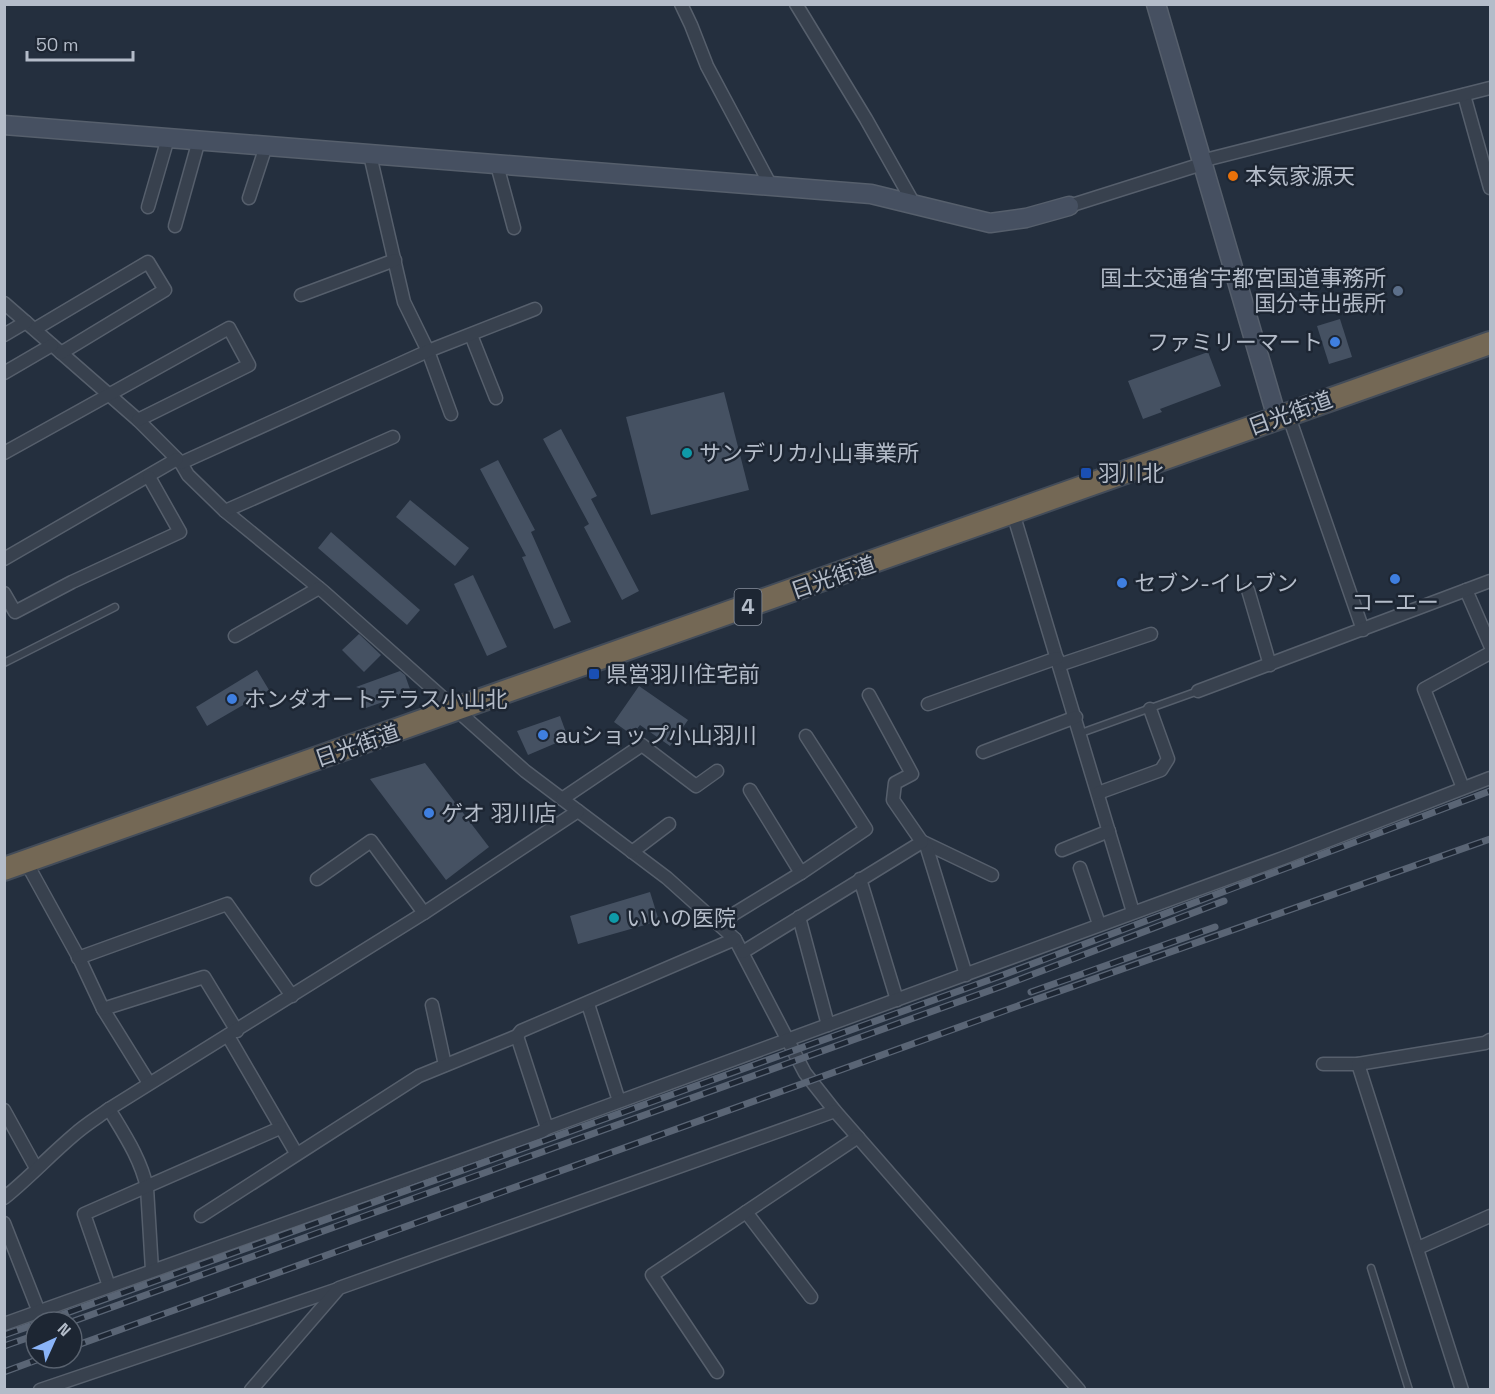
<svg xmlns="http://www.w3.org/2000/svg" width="1495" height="1394" viewBox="0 0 1495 1394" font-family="'Space Grotesk','Noto Sans JP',sans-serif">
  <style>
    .building { fill: #455162 }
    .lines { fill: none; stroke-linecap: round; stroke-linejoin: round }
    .lane-casing { stroke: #565f6c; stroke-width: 9 }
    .street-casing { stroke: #565f6c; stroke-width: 15 }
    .secondary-casing { stroke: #565f6c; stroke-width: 21 }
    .highway-casing { stroke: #434c59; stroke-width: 26 }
    .lane { stroke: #38414e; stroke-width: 6 }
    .street { stroke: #38414e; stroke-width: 12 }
    .secondary { stroke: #465061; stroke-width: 18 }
    .highway { stroke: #746855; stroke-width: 22 }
    .rail-casing { stroke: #5a6575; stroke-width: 7 }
    .rail { stroke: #1d2633; stroke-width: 4.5; stroke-dasharray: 14; stroke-linecap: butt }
    .food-dot { fill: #e8710a; stroke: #1d2633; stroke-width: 2 }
    .service-dot { fill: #5c6f8a; stroke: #1d2633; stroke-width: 2 }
    .shop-dot { fill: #3f7fe0; stroke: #1d2633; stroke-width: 2 }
    .culture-dot { fill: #0f9aa8; stroke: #1d2633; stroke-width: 2 }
    .transit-dot { fill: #1a4fb4; stroke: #1d2633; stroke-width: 2 }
    .labels { text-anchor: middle; stroke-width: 5; stroke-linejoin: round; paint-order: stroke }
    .shield { fill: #1d2633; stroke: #878f9c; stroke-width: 1.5 }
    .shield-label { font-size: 21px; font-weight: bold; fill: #b4bcc9 }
    .poi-label { font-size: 22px; fill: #b4bcc9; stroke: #1d2633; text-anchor: start }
    .street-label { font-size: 22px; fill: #b4bcc9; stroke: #1d2633 }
  </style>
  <rect width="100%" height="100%" fill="#242f3e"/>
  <g class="building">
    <polygon points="1340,319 1352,357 1329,364 1317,326"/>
    <polygon points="1208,352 1221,386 1160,409 1162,412 1143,419 1128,381"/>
    <polygon points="724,392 749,490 651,515 626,417"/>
    <polygon points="561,429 597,496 591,499 639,591 622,600 584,527 589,524 543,439"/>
    <polygon points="498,460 535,530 531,532 571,622 554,629 522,557 526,556 480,469"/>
    <polygon points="410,500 469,548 455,566 396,517"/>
    <polygon points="331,532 420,610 407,625 318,548"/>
    <polygon points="473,575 507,647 487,656 454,584"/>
    <polygon points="359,634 381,655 364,672 342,650"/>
    <polygon points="257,670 269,690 207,726 196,707"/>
    <polygon points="400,671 405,675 411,692 366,708 359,688 356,687"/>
    <polygon points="639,686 688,720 670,746 640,725 632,735 614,722"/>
    <polygon points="560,716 568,738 528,755 517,731"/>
    <polygon points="425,763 489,847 446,880 370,779"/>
    <polygon points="650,892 659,921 578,944 570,916"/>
  </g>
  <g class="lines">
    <defs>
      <g id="lane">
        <polyline points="4,663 115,607"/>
        <polyline points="1081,733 1198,691"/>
        <polyline points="1371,1268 1409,1390"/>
      </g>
      <g id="street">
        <polyline points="681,4 691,25 707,66 771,186"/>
        <polyline points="796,4 866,119 914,204"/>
        <polyline points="1464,95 1490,188"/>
        <polyline points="370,155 404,302 428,351 451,414"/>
        <polyline points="1201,161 1490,88"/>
        <polyline points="497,165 514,228"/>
        <polyline points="249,198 266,146"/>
        <polyline points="1069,206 1202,164"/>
        <polyline points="148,207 168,138"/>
        <polyline points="175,226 199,140"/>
        <polyline points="301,295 395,260"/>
        <polyline points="4,303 138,420 181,463 188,475 225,511 324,592 525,771 667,878 735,939 805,1073 835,1111 1079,1390"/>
        <polyline points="35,329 148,262 165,290 61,353"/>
        <polyline points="4,335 26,322"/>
        <polyline points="471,335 496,398"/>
        <polyline points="4,373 52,345"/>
        <polyline points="1288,414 1363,630"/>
        <polyline points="4,453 229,328 249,365 138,420"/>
        <polyline points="181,463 428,351 535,309"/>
        <polyline points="225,511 393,437"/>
        <polyline points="1013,513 1133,912"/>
        <polyline points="4,559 177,459"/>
        <polyline points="1248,590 1270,665"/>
        <polyline points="1466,590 1490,645"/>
        <polyline points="4,593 15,612 72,582 180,532 149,477"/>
        <polyline points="235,636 319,588"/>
        <polyline points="1059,665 1151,634"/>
        <polyline points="1198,691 1490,581"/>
        <polyline points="928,704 1057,658"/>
        <polyline points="983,752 1076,717"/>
        <polyline points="1463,788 1424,689 1490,653"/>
        <polyline points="750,790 801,873"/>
        <polyline points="1098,793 1161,770 1168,759 1150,709"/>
        <polyline points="562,799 642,745 696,786 717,771"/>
        <polyline points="923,842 992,875"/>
        <polyline points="926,845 966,975"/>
        <polyline points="1062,850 1109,831"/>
        <polyline points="632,852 669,824"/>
        <polyline points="26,862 80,960 103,1009 149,1083"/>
        <polyline points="1080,868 1099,924"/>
        <polyline points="317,879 371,841 424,913"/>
        <polyline points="860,879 897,1000"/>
        <polyline points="799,917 828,1025"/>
        <polyline points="719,923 801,873 866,829 806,736"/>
        <polyline points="743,952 922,842 893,800 895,783 912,774 869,695"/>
        <polyline points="78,958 227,904 292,996"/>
        <polyline points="588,1004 619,1101"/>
        <polyline points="432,1005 445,1065"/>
        <polyline points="103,1009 204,977 237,1031"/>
        <polyline points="228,1036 296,1153"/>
        <polyline points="517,1036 547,1128"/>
        <polyline points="1323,1064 1358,1064 1485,1043 1490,1040"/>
        <polyline points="1358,1064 1462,1390"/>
        <path d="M109,1109C124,1134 141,1159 147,1188L152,1270"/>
        <polyline points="4,1110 36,1168"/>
        <path d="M4,1198C29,1178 50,1155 75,1134C85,1125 98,1117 109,1109L424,913L578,811"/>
        <polyline points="746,1212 811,1297"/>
        <polyline points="201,1216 419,1076 517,1036 521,1031 735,939"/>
        <polyline points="4,1223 39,1312"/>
        <polyline points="1418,1248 1490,1216"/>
        <polyline points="109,1286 84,1214 280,1128"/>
        <polyline points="4,1324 541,1132 547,1128 1283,858 1490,778"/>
        <polyline points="717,1372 652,1275 858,1137"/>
        <polyline points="40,1390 338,1289"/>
        <polyline points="251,1390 339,1288 835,1111"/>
      </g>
      <g id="secondary">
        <polyline points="1156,4 1277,418"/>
        <polyline points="4,125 871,194 990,223 1026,218 1069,206"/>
      </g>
      <polyline id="highway" points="4,869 1490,343"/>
    </defs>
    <use href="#lane" class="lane-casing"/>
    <use href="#street" class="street-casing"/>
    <use href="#secondary" class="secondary-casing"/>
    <use href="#highway" class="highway-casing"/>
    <use href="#lane" class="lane"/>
    <use href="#street" class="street"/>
    <use href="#secondary" class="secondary"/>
    <use href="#highway" class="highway"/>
    <defs>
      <g id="rail">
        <polyline points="1031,992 1215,927"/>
        <polyline points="42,1322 1003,975 1490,791"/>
        <polyline points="71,1322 1005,985 1224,901"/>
        <polyline points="4,1335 36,1324"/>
        <polyline points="4,1346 36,1335"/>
        <polyline points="72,1347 1012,1008 1490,839"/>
        <polyline points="4,1372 42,1358"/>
      </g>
    </defs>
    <use href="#rail" class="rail-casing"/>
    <use href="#rail" class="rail"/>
  </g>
  <circle class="food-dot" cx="1233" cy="176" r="6"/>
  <circle class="service-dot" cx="1398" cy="291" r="6"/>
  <g class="shop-dot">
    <circle cx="1335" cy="342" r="6"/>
    <circle cx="1395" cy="579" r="6"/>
    <circle cx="1122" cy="583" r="6"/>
    <circle cx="232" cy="699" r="6"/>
    <circle cx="543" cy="735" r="6"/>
    <circle cx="429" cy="813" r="6"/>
  </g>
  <g class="culture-dot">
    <circle cx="687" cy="453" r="6"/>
    <circle cx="614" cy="918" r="6"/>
  </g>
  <g class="transit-dot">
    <rect x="1080" y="467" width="12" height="12" rx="3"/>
    <rect x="588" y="668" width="12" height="12" rx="3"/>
  </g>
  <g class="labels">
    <rect class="shield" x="734.5" y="589" width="27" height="36" rx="4.5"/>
    <g class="shield-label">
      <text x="748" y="614">4</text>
    </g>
    <g class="poi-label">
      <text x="1245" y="184">本気家源天</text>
      <text x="1386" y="286" text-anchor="end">国土交通省宇都宮国道事務所<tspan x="1386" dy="25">国分寺出張所</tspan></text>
      <text x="1323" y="350" text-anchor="end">ファミリーマート</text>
      <text x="699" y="461">サンデリカ小山事業所</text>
      <text x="1098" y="481">羽川北</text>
      <text x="1134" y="591">セブン-イレブン</text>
      <text x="1395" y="610" text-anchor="middle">コーエー</text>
      <text x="606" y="682">県営羽川住宅前</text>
      <text x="244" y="707">ホンダオートテラス小山北</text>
      <text x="555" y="743">auショップ小山羽川</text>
      <text x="441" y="821">ゲオ 羽川店</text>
      <text x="626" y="926">いいの医院</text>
    </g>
    <g class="street-label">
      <text transform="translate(1290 413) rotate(-20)" y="8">日光街道</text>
      <text transform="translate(833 577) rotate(-19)" y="8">日光街道</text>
      <text transform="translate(357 745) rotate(-19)" y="8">日光街道</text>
    </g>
  </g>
  <rect width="1495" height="1394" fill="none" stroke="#b4bcc9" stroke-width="12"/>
  <g transform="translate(54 1340) rotate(45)"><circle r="28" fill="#1d2633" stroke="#59626f" stroke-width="1.5"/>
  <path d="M0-4.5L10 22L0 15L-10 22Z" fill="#8ab4f8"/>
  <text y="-9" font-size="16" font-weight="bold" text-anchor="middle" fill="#b4bcc9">N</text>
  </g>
  <path d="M27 51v9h106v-9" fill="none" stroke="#b4bcc9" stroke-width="3"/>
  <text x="36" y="51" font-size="18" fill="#b4bcc9" stroke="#1d2633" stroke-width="4.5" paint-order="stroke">50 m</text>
</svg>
